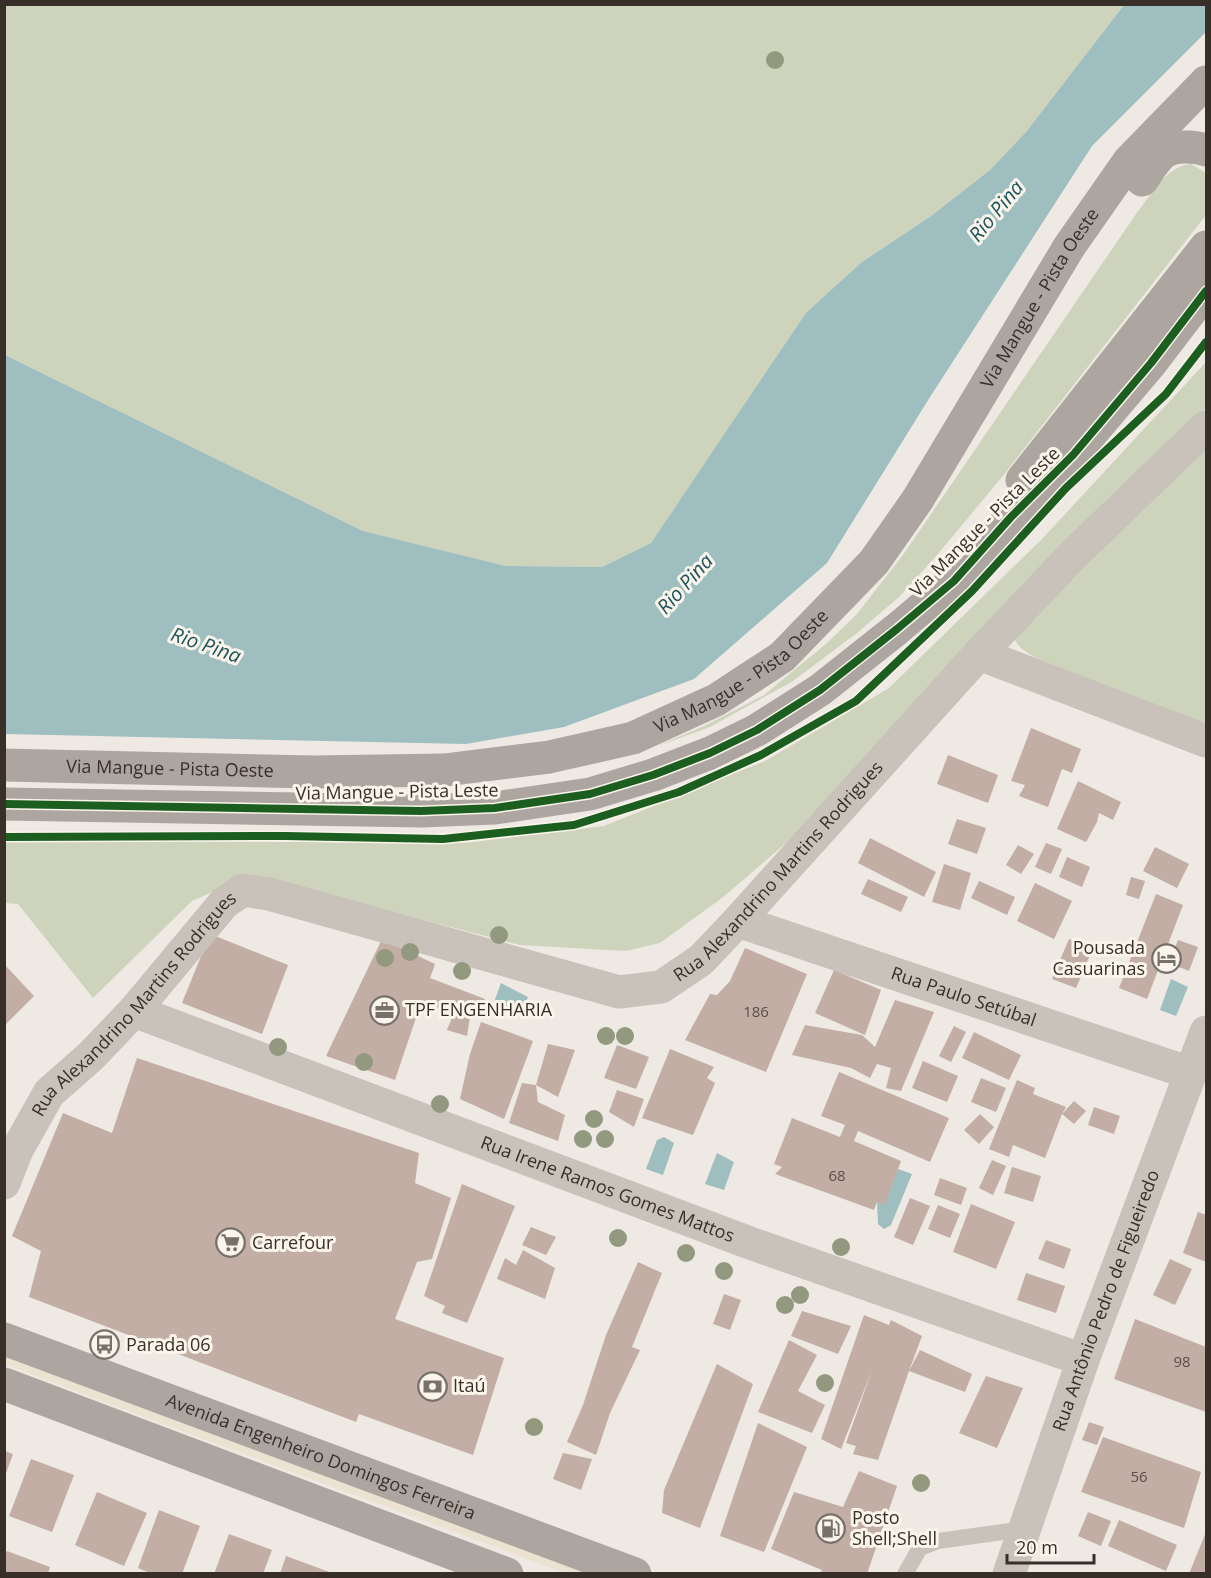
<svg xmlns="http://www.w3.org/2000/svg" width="1211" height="1578" viewBox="0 0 1211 1578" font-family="'Open Sans',sans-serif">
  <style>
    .green { fill: #ced4bc }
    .plaza { fill: #ece2d2 }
    .water { fill: #9ebec0 }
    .building { fill: #c2aea4 }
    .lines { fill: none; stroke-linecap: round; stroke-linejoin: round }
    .service { stroke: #c8c2bb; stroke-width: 16 }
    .minor { stroke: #c8c2bb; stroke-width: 33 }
    .primary { stroke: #ada6a0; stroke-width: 33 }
    .cycleway-casing { stroke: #faf4eb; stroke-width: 11 }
    .cycleway { stroke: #1b5e20; stroke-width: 8 }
    .tree { fill: #92997e }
    .labels { text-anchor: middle; stroke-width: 6; stroke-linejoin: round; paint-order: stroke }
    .number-label { font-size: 15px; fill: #5b4f48 }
    .street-label { font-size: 18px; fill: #392f29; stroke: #faf4eb }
    .poi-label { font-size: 18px; fill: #392f29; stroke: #faf4eb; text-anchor: start }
    .water-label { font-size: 20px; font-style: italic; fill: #1d555c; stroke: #faf4eb }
  </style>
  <rect width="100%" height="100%" fill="#eee9e3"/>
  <g class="green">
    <polygon points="4,5 1124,5 1026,132 990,170 931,216 862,262 676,506 651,543 602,567 506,566 363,531 5,355"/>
    <path d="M1191,164L1206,173V215L1002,477L938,554L899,597L857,633L793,681L710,727L655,747L706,725L764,695L827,643L856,615L903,555L1136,214C1151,195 1166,166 1191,164Z"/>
    <polygon points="1206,362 1206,408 1114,501 807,825 722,898 660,943 626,951 520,945 251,875 192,901 93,998 18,904 5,903 5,840 464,843 604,826 765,761 889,688 1042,539"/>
    <path d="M1206,434V725L1038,659C1023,651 1015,646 1011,629Z"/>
  </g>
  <polygon class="plaza" points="4,1352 597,1573 565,1573 109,1404 5,1364"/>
  <g class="water">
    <polygon points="1124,5 1206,5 1206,32 1092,146 930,397 827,563 694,679 564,727 466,744 5,734 5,355 363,531 506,566 602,567 651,543 806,313 862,262 931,216 990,170 1026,132"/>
    <polygon points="1171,979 1188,987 1176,1016 1160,1010"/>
    <polygon points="501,983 528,997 522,1011 493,1005"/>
    <polygon points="664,1137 674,1143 663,1175 646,1169 657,1140"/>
    <polygon points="717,1153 734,1162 724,1190 705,1184"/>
    <polygon points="898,1169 912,1174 891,1225 884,1229 878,1224 877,1202 885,1204"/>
  </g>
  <g class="building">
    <polygon points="1031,728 1081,749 1072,773 1062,769 1048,807 1019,796 1025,785 1011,781"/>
    <polygon points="948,755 998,775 988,803 937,784"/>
    <polygon points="1078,781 1121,802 1113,820 1099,813 1097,822 1086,842 1057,829"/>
    <polygon points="957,819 986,828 977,854 948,844"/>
    <polygon points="870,838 936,872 924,897 858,863"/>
    <polygon points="1046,843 1062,849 1051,874 1035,867"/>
    <polygon points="1018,845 1034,854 1021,874 1006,865"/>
    <polygon points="1155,847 1189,864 1177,888 1143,871"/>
    <polygon points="1067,857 1090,867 1082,887 1059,877"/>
    <polygon points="944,864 971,873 960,910 932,902"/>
    <polygon points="1131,877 1145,881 1139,899 1126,895"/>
    <polygon points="868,879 908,897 901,912 861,894"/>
    <polygon points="979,881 1015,897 1007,915 971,898"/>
    <polygon points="1035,883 1072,901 1054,939 1017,921"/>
    <polygon points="1156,894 1183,905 1147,999 1119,988"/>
    <polygon points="210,934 288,965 262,1034 182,1003"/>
    <polygon points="382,939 435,964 430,978 485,999 477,1019 470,1017 467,1036 447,1030 453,1015 422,1000 395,1080 326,1056"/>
    <polygon points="1069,939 1093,948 1076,988 1052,979"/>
    <polygon points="1178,940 1198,947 1189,971 1169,963"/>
    <polygon points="745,948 807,974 766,1072 685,1040 710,994 717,995 730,981"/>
    <polygon points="4,964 34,996 4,1026"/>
    <polygon points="834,970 881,990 865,1035 815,1013"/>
    <polygon points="895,1000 934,1012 901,1091 886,1088 891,1068 877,1064 870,1078 851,1068 792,1055 805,1025 862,1035 875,1047"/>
    <polygon points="481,1022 533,1041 504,1119 460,1099 470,1054"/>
    <polygon points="954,1026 966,1032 951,1062 939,1056"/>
    <polygon points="974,1032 1021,1055 1009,1080 962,1058"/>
    <polygon points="548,1044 575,1050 558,1097 536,1085"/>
    <polygon points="617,1045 649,1057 636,1089 604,1078"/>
    <polygon points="670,1049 714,1067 707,1078 715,1083 693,1135 642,1118"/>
    <polygon points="137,1058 419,1153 415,1183 451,1198 432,1259 417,1262 395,1319 504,1358 473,1455 359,1414 356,1422 29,1297 41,1251 12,1236 63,1113 112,1133"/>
    <polygon points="923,1061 958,1076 947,1102 912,1088"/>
    <polygon points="839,1072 949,1118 930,1162 858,1131 854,1141 901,1161 885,1205 877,1202 874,1210 775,1174 782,1167 774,1164 792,1118 840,1137 845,1125 821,1116"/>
    <polygon points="981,1078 1006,1088 996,1112 971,1102"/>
    <polygon points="1017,1080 1035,1088 1033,1094 1066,1107 1062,1114 1074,1101 1086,1111 1074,1124 1062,1114 1045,1158 1013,1145 1009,1157 989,1149"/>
    <polygon points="522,1083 536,1085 538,1102 565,1115 558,1141 509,1123"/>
    <polygon points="617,1090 644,1099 634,1127 609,1112"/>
    <polygon points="1094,1107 1120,1116 1114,1134 1088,1125"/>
    <polygon points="980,1114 994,1127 979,1144 964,1130"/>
    <polygon points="992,1160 1006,1166 993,1195 979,1188"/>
    <polygon points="1012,1167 1041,1176 1033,1202 1004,1193"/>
    <polygon points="940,1178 967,1188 961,1205 934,1195"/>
    <polygon points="462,1184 515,1206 467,1323 442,1313 445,1306 424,1296"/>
    <polygon points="910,1198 930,1206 913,1245 894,1237"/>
    <polygon points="971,1204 1015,1222 996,1269 953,1252"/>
    <polygon points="938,1205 960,1214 950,1238 928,1229"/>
    <polygon points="1198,1212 1206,1215 1206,1262 1183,1253"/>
    <polygon points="531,1227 556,1237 546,1255 522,1245"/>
    <polygon points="1046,1240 1071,1249 1064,1269 1038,1259"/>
    <polygon points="523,1250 555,1268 545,1299 497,1279 505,1258 516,1265"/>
    <polygon points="1170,1259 1192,1269 1175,1305 1153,1295"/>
    <polygon points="638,1262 662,1273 632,1347 640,1350 610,1413 596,1455 567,1442 583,1405 606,1335"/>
    <polygon points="1026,1273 1065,1286 1056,1313 1017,1300"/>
    <polygon points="724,1294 741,1300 730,1330 713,1324"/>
    <polygon points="802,1311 851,1326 838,1354 791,1336"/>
    <polygon points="864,1315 889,1325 891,1320 922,1336 909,1371 920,1350 972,1374 965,1392 909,1371 878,1460 853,1454 856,1446 846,1443 872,1370 841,1449 821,1439"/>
    <polygon points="1135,1319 1206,1347 1206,1412 1114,1379"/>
    <polygon points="789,1340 817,1355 798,1391 825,1405 812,1433 758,1412"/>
    <polygon points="717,1364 753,1384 700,1528 662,1513 664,1490"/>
    <polygon points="986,1376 1023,1388 997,1448 959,1433"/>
    <polygon points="1089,1422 1104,1427 1097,1445 1082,1440"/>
    <polygon points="758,1423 807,1447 764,1552 720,1536"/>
    <polygon points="1103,1437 1201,1472 1184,1528 1081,1492"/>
    <polygon points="5,1451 13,1454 5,1476"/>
    <polygon points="563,1453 592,1459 581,1490 553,1479"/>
    <polygon points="31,1459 74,1475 52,1532 9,1516"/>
    <polygon points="859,1471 897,1486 867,1574 820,1574 822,1570 771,1549 794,1492 843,1507"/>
    <polygon points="97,1492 147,1513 124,1566 75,1545"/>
    <polygon points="159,1510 200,1526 182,1574 152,1574 138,1568"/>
    <polygon points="1088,1512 1111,1521 1101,1546 1078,1536"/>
    <polygon points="1119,1520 1177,1545 1166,1571 1108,1546"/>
    <polygon points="1206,1532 1206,1574 1189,1574 1197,1554"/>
    <polygon points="229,1534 272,1550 263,1574 214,1574"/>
    <polygon points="7,1551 50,1567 48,1574 4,1574 4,1557"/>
    <polygon points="286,1556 332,1573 332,1574 280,1574"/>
  </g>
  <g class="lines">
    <polyline class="service" points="905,1574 920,1548 938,1541 1024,1529"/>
    <g class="minor">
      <polyline points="979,654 1206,741"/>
      <path id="s1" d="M738,921L1190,1073"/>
      <path id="s2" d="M134,1011L750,1243L1083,1360"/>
      <path id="s3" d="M4,1183L17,1150L49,1093L91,1056L134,1011L224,903L243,890L269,894L619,992L661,987L701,960L738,921L979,654L1074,554L1206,427"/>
      <path id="s4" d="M1009,1574L1083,1360L1206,1032"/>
    </g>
    <g class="primary">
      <path d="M1142,180C1148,172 1155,159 1163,153C1174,145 1195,146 1206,150"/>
      <polyline points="1022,480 1206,247"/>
      <path id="s5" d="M4,765L313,772L444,770L549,757L633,738L716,700L782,657L874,562L918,499L1069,247L1129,161L1206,82"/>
      <polyline points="4,804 421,811 495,808 590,794 653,775 710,753 757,730 820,690 897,629 954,581 1011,517 1073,455 1151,363 1206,291"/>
      <path id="s6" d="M4,1339L635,1574"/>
      <polyline points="4,1384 507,1574"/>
    </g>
    <defs>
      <g id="cycleway">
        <polyline points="4,804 421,811 495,808 590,794 653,775 710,753 757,730 820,690 897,629 954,581 1011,517 1073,455 1151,363 1206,291"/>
        <polyline points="4,837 285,836 443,839 574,825 679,792 761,755 856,701 972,591 1066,488 1166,394 1206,342"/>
      </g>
    </defs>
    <use href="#cycleway" class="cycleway-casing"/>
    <use href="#cycleway" class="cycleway"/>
  </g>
  <g class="tree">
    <circle cx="775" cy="60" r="9"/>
    <circle cx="499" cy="935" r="9"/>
    <circle cx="410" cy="952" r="9"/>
    <circle cx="385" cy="958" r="9"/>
    <circle cx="462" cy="971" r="9"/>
    <circle cx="606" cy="1036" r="9"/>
    <circle cx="625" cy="1036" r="9"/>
    <circle cx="278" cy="1047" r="9"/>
    <circle cx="364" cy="1062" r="9"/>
    <circle cx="440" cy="1104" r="9"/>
    <circle cx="594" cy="1119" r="9"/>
    <circle cx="583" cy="1139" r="9"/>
    <circle cx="605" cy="1139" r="9"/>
    <circle cx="618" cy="1238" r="9"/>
    <circle cx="841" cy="1247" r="9"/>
    <circle cx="686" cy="1253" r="9"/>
    <circle cx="724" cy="1271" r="9"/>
    <circle cx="800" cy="1295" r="9"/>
    <circle cx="785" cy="1305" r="9"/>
    <circle cx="825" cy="1383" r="9"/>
    <circle cx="534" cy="1427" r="9"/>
    <circle cx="921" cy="1483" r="9"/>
  </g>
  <defs>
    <symbol id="hotel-ring" viewBox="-11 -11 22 22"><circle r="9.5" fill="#faf4eb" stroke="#78706a" stroke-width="1.5"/><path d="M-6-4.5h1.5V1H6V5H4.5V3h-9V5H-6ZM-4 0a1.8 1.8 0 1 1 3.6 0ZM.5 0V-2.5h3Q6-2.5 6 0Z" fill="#78706a"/></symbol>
    <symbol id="office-ring" viewBox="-11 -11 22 22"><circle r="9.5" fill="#faf4eb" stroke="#78706a" stroke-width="1.5"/><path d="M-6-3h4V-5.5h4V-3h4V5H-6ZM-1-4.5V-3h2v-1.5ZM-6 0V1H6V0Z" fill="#78706a"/></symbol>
    <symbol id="supermarket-ring" viewBox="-11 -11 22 22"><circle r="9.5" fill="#faf4eb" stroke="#78706a" stroke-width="1.5"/><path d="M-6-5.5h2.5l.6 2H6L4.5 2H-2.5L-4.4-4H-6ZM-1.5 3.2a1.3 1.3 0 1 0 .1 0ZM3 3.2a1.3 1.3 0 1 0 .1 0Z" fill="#78706a"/></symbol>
    <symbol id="bus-ring" viewBox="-11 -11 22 22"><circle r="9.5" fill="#faf4eb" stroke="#78706a" stroke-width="1.5"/><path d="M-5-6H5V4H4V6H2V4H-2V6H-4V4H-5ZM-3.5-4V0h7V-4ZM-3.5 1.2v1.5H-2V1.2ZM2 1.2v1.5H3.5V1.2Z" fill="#78706a"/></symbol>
    <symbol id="bank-ring" viewBox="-11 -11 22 22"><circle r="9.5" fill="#faf4eb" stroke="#78706a" stroke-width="1.5"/><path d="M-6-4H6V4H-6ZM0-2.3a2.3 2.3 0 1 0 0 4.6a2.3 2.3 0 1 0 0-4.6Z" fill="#78706a"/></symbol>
    <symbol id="fuel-ring" viewBox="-11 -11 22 22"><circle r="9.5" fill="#faf4eb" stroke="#78706a" stroke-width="1.5"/><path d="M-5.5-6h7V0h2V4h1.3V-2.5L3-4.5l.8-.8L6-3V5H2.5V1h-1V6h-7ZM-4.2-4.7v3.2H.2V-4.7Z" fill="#78706a"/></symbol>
  </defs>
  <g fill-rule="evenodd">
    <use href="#hotel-ring" x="1150" y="942" width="33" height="33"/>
    <use href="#office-ring" x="368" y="994" width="33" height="33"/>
    <use href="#supermarket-ring" x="214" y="1226" width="33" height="33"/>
    <use href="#bus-ring" x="88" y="1328" width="33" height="33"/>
    <use href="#bank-ring" x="416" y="1370" width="33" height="33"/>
    <use href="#fuel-ring" x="814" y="1512" width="33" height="33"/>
  </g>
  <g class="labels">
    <g class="number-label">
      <text x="756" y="1017">186</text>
      <text x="837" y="1181">68</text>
      <text x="1182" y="1367">98</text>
      <text x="1139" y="1482">56</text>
    </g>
    <g class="street-label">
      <text dy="6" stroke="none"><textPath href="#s5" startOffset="1246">Via Mangue - Pista Oeste</textPath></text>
      <text transform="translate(985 522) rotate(-45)" y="6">Via Mangue - Pista Leste</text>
      <text dy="6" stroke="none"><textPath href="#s5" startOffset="760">Via Mangue - Pista Oeste</textPath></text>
      <text dy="6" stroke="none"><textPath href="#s5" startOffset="166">Via Mangue - Pista Oeste</textPath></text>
      <text transform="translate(397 792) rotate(-1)" y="6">Via Mangue - Pista Leste</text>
      <text dy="6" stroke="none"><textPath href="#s3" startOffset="980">Rua Alexandrino Martins Rodrigues</textPath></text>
      <text dy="6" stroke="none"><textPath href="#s1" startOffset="238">Rua Paulo Setúbal</textPath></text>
      <text dy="6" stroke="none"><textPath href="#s3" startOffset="224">Rua Alexandrino Martins Rodrigues</textPath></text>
      <text dy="6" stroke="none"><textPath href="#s2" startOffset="506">Rua Irene Ramos Gomes Mattos</textPath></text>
      <text dy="6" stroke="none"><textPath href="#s4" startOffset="290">Rua Antônio Pedro de Figueiredo</textPath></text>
      <text dy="6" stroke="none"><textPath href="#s6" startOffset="338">Avenida Engenheiro Domingos Ferreira</textPath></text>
    </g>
    <g class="poi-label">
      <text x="1145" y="954" text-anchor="end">Pousada<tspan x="1145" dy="21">Casuarinas</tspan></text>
      <text x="405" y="1016">TPF ENGENHARIA</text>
      <text x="252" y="1249">Carrefour</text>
      <text x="126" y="1351">Parada 06</text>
      <text x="453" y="1392">Itaú</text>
      <text x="852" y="1524">Posto<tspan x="852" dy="21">Shell;Shell</tspan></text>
    </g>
    <g class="water-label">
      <text transform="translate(996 211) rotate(-50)" y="7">Rio Pina</text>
      <text transform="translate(685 584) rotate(-48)" y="7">Rio Pina</text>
      <text transform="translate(206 645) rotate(19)" y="7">Rio Pina</text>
    </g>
  </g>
  <rect width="1211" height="1578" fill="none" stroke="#392f29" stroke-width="12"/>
  <path d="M1007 1554v9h87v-9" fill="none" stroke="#392f29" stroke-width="3"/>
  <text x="1016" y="1554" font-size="18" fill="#392f29" stroke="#faf4eb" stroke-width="4.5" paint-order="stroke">20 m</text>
</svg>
